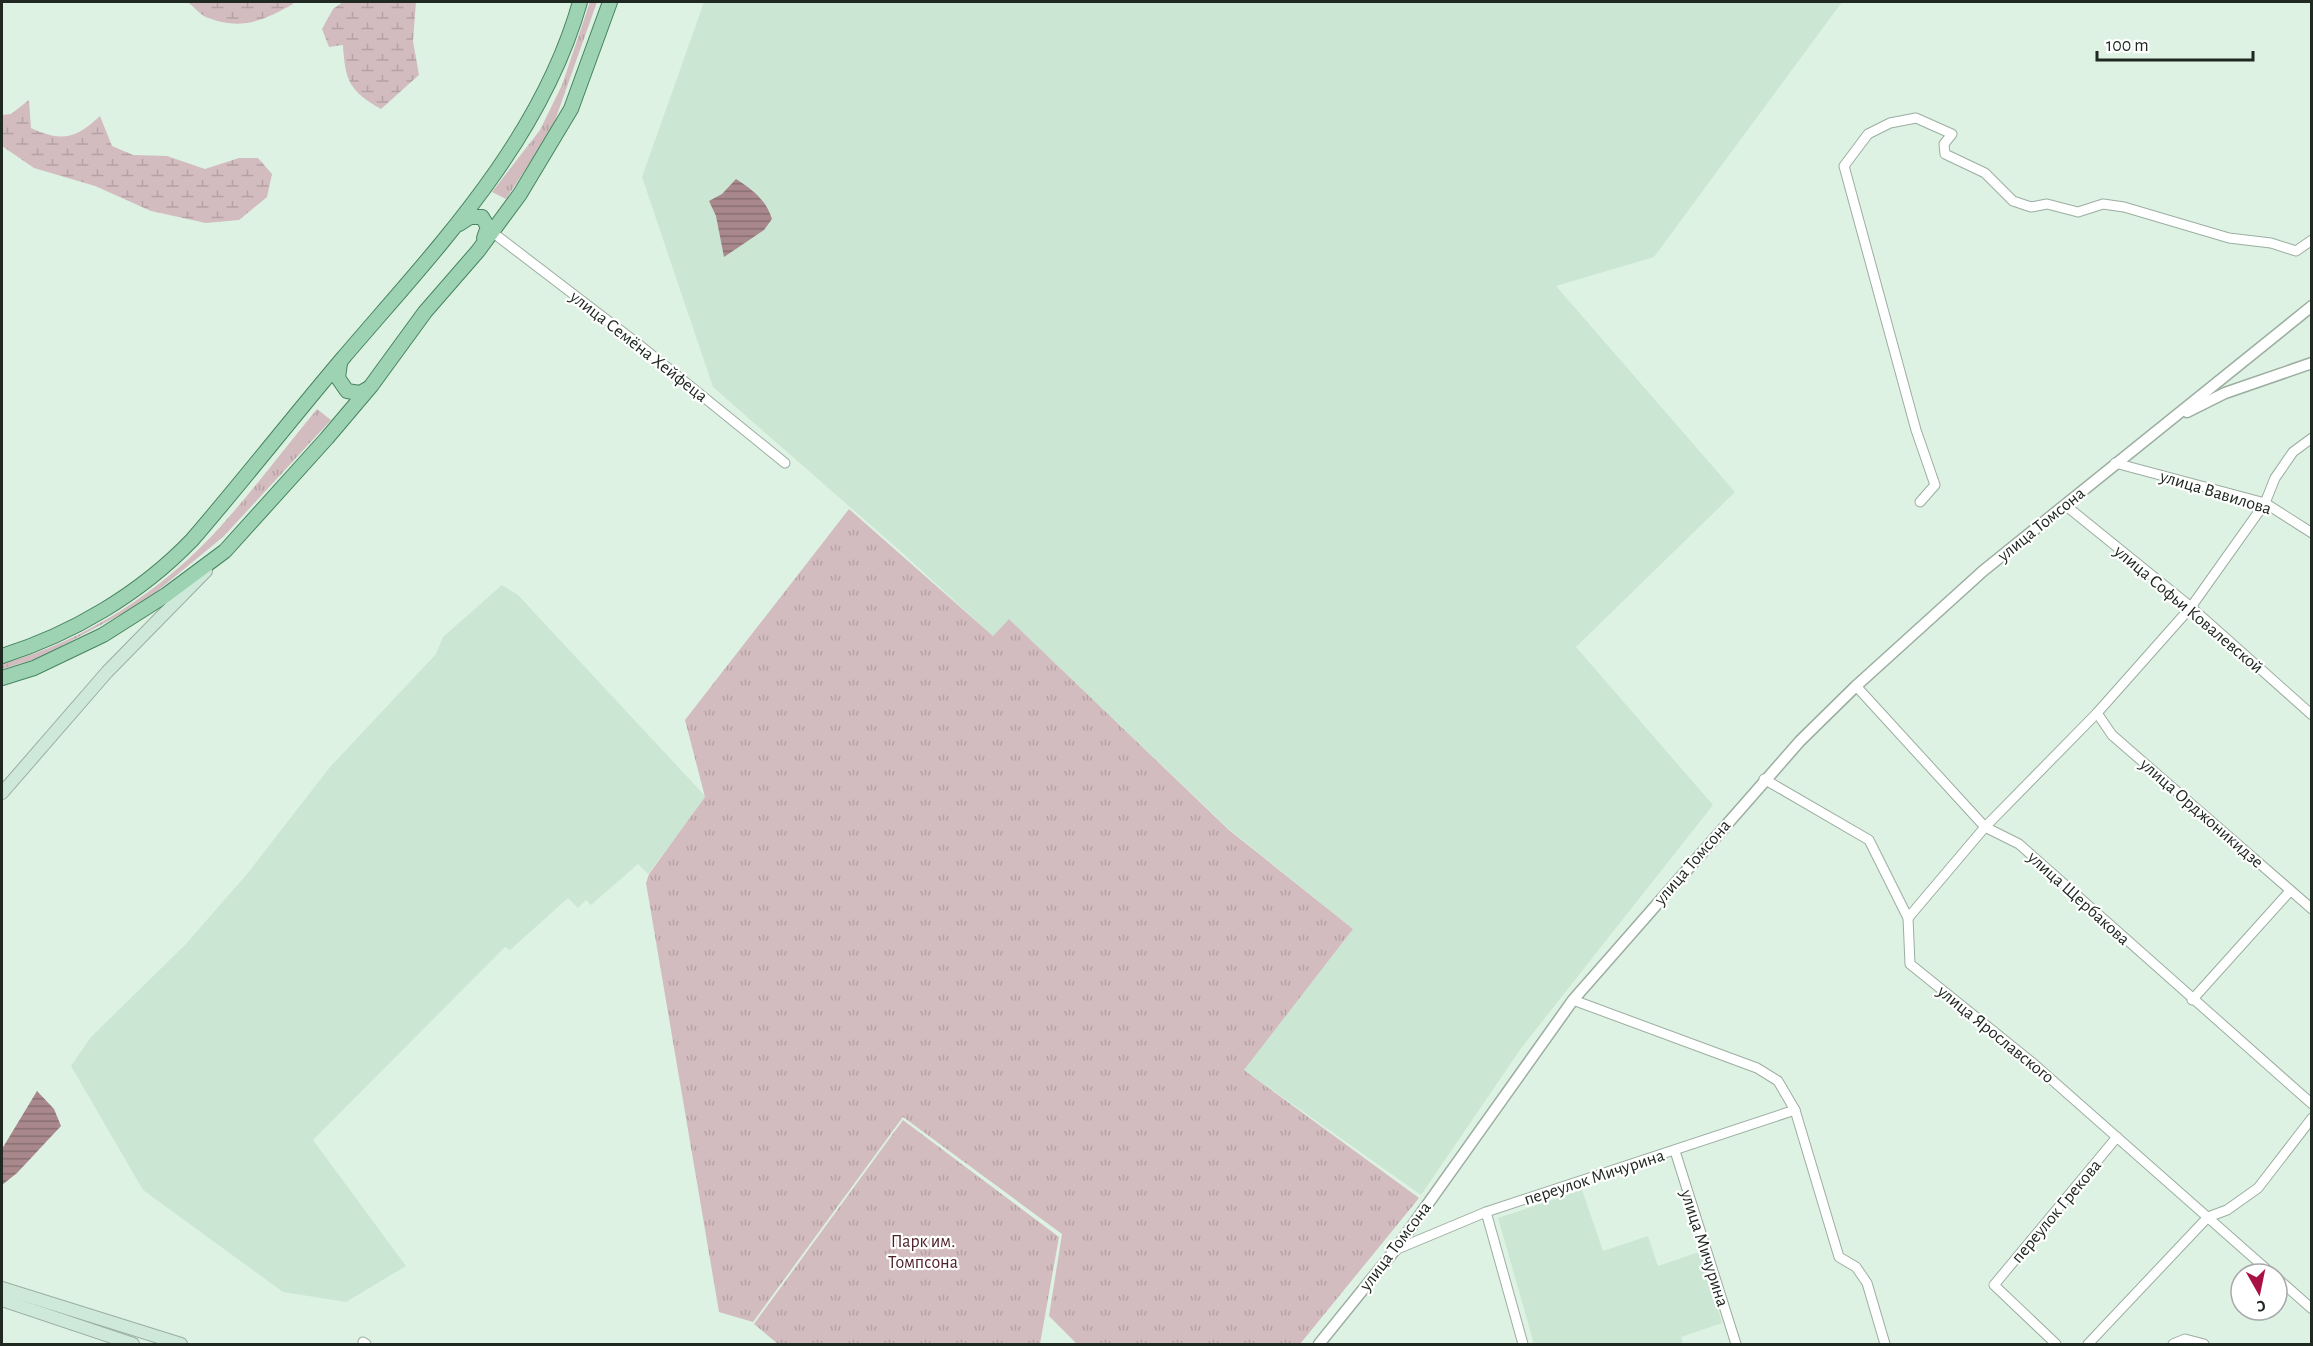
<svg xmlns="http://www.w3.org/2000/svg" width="2313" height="1346" viewBox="0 0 2313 1346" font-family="'Alegreya Sans',sans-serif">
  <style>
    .built { fill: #cbe6d3 }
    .grass { fill: url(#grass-tufts) }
    .wetland { fill: url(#wetland-marsh) }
    .water { fill: url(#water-rules) }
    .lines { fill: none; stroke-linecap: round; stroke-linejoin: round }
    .minor-casing { stroke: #9baea1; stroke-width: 11 }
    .tertiary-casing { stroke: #9baea1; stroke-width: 13 }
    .secondary-casing { stroke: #9baea1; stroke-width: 14 }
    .primary-casing { stroke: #47845f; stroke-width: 16 }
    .minor { stroke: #fff; stroke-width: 9 }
    .tertiary { stroke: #fff; stroke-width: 10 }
    .secondary { stroke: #cee9d9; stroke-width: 12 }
    .primary { stroke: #9dd3b3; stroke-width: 14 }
    .labels { text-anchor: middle; stroke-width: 4.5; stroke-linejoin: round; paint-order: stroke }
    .street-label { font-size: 18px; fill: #202822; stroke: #fff }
    .park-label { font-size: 18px; fill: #4e2028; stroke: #fff }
  </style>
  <defs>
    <pattern id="grass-tufts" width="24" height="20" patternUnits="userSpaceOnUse" patternTransform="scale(1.5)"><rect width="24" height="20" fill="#d3bcbf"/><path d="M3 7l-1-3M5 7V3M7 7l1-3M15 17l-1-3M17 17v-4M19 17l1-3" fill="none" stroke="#b5a2a4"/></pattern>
    <pattern id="wetland-marsh" width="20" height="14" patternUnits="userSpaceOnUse" patternTransform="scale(1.5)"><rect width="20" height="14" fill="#d3bcbf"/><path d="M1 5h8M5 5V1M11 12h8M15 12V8" fill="none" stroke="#b5a2a4"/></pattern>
    <pattern id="water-rules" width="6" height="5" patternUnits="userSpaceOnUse" patternTransform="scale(1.5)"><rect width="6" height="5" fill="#a9888c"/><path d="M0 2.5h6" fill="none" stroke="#896f72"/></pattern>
  </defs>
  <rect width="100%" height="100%" fill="#ddf2e3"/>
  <g class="built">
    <polygon points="704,2 1842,2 1654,257 1556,286 1735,492 1576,647 1713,805 1522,1047 1421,1195 1244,1070 1353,929 1229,829 1009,619 993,636 898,549 713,387 642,177"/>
    <polygon points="502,585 518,595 706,797 648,874 638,864 591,905 586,900 578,908 568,898 510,950 505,947 313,1140 406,1266 346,1302 283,1292 143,1190 71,1066 91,1037 185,945 247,874 330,767 436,654 443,637"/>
    <polygon points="1582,1190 1603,1251 1648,1236 1658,1266 1702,1251 1722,1323 1681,1337 1683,1344 1534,1344 1498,1218"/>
  </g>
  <g class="grass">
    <polygon points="590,2 597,2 552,129 506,199 492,192 540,130 562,85"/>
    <path d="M317,409L331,420L223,537L144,602L39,658L2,669V664C85,641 164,590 221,526C254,489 285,448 317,409Z"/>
    <polygon points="849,509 993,636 1009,619 1229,830 1353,929 1244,1070 1419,1198 1300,1344 1077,1344 1049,1316 1062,1234 903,1117 753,1322 719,1312 646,883 649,874 705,797 685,720"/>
    <polygon points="903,1120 1059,1237 1040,1344 778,1344 754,1324"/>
  </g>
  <g class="wetland">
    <path d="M187,2H292L293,4C263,21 240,31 206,17C199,14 194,6 187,2Z"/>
    <path d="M343,2H416L413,41L419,75L381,109C349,91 345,80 343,45L329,47L322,29L333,9Z"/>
    <path d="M29,100L31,128C61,142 76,139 100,116L112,146L133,155L167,156L205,169L239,158H258L272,174L267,197L239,220L206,223L151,211L95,186L34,168L2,146V115L11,114Z"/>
  </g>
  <g class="water">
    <path d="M736,179C753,190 766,200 772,219L764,230L724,257L716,216L709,201L722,194Z"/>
    <polygon points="37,1091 54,1109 61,1126 17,1173 2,1185 2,1149"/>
  </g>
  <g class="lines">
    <defs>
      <g id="minor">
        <polyline points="492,232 637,343 785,463"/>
        <polyline points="2115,463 2265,503 2312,533"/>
        <polyline points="1920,502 1935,485 1916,430 1844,166 1868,134 1890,123 1916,118 1952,134 1944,144 1945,154 1985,173 2013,201 2031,207 2047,204 2078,212 2103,204 2124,207 2229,238 2271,243 2296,251 2312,240"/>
        <polyline points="2065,505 2191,607 2312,715"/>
        <polyline points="1856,686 1985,827 2019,844 2312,1104"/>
        <polyline points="2097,713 2112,735 2312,909"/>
        <polyline points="1764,779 1869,840 1908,918 1910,964 2034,1064 2272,1274"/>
        <polyline points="1908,918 1985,827 2097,713 2191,607 2265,503 2275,478 2293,452 2312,438"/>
        <polyline points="1573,1000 1757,1068 1778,1081 1795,1110 1839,1257 1856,1267 1867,1283 1885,1344"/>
        <polyline points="2192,1000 2290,891"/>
        <polyline points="1675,1151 1736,1344"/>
        <polyline points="1486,1212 1523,1344"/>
        <polyline points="1395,1250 1486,1212 1795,1110"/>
        <polyline points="2277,1278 2312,1309"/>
        <polyline points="363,1342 366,1344"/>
        <polyline points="2056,1344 1994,1285 2117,1137"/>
        <polyline points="2088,1344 2208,1217 2227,1210 2258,1188 2312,1118"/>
        <polyline points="2173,1344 2185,1339 2204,1344"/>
      </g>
      <g id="tertiary">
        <polyline points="2187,412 2225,393 2312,363"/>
        <polyline points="1319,1344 1395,1250 1573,1000 1800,741 1856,686 1983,571 2312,306"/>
      </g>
      <g id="secondary">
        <polyline points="2,793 107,672 206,571"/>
        <polyline points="2,1288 181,1344"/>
        <polyline points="2,1300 133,1344"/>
      </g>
      <g id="primary">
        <polyline points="459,224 470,217 482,217 488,227 484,238"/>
        <polyline points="340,363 338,378 347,391 360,393 369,388"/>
        <path d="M2,656C72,634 140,594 192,540C243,481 292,418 343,358C436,249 540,143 580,2"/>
        <polyline points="2,678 34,668 103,635 166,595 225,551 327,438 371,386 425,312 478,251 520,194 571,109 610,2"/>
      </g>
    </defs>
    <use href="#minor" class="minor-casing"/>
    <use href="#tertiary" class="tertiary-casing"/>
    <use href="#secondary" class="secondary-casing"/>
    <use href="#primary" class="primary-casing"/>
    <use href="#minor" class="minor"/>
    <use href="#tertiary" class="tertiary"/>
    <use href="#secondary" class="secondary"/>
    <use href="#primary" class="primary"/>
  </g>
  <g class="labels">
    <g class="street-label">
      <text transform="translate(639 346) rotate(38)" y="6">улица Семёна Хейфеца</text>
      <text transform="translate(2216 492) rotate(17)" y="6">улица Вавилова</text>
      <text transform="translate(2041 524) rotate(-39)" y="6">улица Томсона</text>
      <text transform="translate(2189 609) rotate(40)" y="6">улица Софьи Ковалевской</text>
      <text transform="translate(2202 813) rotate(41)" y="6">улица Орджоникидзе</text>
      <text transform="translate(1692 862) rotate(-49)" y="6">улица Томсона</text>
      <text transform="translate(2079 898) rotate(42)" y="6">улица Щербакова</text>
      <text transform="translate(1996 1034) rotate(39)" y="6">улица Ярославского</text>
      <text transform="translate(1594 1177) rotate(-18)" y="6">переулок Мичурина</text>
      <text transform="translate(2056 1211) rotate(-50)" y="6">переулок Грекова</text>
      <text transform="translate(1395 1246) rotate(-53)" y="6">улица Томсона</text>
      <text transform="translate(1705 1248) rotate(72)" y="6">улица Мичурина</text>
    </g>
    <g class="park-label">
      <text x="923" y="1247">Парк им.<tspan x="923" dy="21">Томпсона</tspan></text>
    </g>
  </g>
  <rect width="2313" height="1346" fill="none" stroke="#202822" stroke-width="6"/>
  <g transform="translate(2259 1292) rotate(171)"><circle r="28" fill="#ffffff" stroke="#a6a9a7" stroke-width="1.5"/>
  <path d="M0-4.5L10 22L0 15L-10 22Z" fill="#a81243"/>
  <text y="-9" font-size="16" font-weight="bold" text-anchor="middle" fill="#202822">С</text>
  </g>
  <path d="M2097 51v9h156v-9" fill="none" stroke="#202822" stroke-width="3"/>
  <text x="2106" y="51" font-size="18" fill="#202822" stroke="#ffffff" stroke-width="4.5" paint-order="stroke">100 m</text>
</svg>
